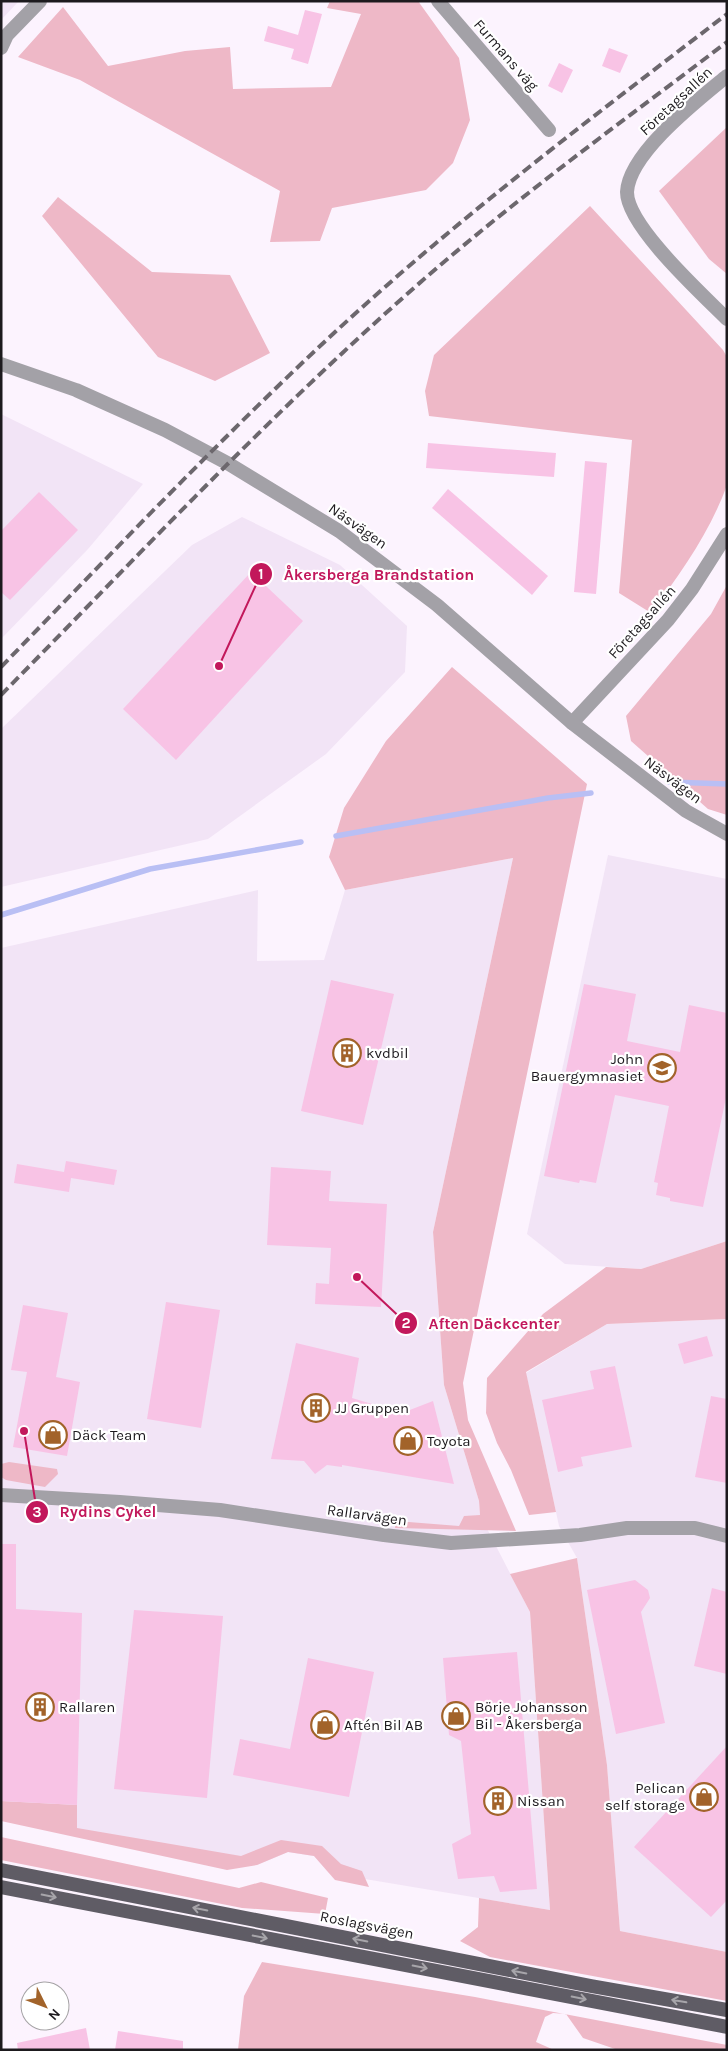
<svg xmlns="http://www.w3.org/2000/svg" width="728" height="2051" viewBox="0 0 728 2051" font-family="Karla,sans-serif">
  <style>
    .built { fill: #f2e4f6 }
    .green { fill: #eeb8c7 }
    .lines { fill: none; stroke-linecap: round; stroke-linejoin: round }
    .stream { stroke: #b9bff4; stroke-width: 5.5 }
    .building { fill: #f8c3e5 }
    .minor { stroke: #a3a1a7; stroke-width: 14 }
    .tertiary { stroke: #a3a1a7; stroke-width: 14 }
    .primary { stroke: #5f5c65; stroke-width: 14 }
    .rail { stroke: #6c676d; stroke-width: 4; stroke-dasharray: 10 5; stroke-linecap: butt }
    .oneway { stroke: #a7a5aa }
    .labels { text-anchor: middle; stroke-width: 4.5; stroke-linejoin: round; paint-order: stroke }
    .street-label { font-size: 15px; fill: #1d1a1e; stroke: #fff }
    .poi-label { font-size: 15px; fill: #1d1a1e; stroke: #fff; text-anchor: start }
    .leader { fill: none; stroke: #c2185b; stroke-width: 2 }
    .callout-dot { fill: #c2185b; stroke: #fff; stroke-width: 2 }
    .mark-label { font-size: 15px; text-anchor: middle; font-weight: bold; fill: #fff }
    .callout-label { font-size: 16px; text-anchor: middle; font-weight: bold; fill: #c2185b; stroke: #fff; stroke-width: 4.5; stroke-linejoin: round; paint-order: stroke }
  </style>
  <rect width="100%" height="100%" fill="#fcf3fe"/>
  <g class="built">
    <polygon points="1,1 19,1 1,20"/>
    <polygon points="1,414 143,484 88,549 1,639"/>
    <polygon points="242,517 340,565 407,626 405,672 326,754 208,839 1,887 1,729 192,545"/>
    <polygon points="608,855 727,879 727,1241 641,1269 565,1264 527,1234"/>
    <polygon points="513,858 433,1232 444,1385 479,1501 480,1515 530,1612 550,1910 329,1873 314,1856 288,1852 257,1865 1,1818 1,948 258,890 257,961 324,960 345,890"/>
    <polygon points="727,1319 727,1952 620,1931 607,1765 577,1558 559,1526 526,1373 607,1324"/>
  </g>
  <g class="green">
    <polygon points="330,1 418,1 459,58 470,120 453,163 426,190 332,208 320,241 270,242 280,191 80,80 18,57 63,7 108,66 185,51 230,47 233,89 331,87 361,14 327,8"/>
    <polygon points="727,127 727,274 709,259 659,191"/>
    <polygon points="58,197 152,272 230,275 270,353 215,381 158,357 42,216"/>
    <path d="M590,206L723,350L727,357V485C710,532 681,573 651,613L619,593L632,440L429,416L425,391L434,355Z"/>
    <polygon points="727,585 727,815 708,809 631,741 626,716 711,614"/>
    <polygon points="452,667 587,784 463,1383 468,1420 516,1531 395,1528 396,1521 459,1526 464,1516 480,1515 479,1501 444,1385 433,1232 513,858 345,890 329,857 344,808 386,741"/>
    <polygon points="727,1241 727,1319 607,1324 526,1372 556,1512 529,1515 511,1470 497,1443 486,1413 487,1378 543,1314 606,1267 641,1269"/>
    <polygon points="9,1462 57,1469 58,1474 45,1487 6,1480 1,1477 1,1464"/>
    <polygon points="577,1558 607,1765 620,1931 727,1952 727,2001 490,1957 460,1941 478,1927 479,1898 550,1910 530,1612 510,1574"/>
    <polygon points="1,1801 77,1805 77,1828 241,1856 281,1840 322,1846 341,1864 362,1871 369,1887 335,1880 314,1856 288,1852 257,1865 227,1870 1,1821"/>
    <polygon points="1,1837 239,1888 261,1882 328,1898 325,1914 242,1908 1,1860"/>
    <polygon points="262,1962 475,1997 727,2045 727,2050 618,2050 583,2038 566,2014 553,2013 545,2017 536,2042 554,2050 238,2050 244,1996"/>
  </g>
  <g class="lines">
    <g class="stream">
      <polyline points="669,782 727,784"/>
      <polyline points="336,836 548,798 591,793"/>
      <polyline points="1,915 150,869 301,842"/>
    </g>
  </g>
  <g class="building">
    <polygon points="305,10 322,14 308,64 291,59 294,49 264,41 268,26 298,35"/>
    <polygon points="609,48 628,55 620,73 602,66"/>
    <polygon points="559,63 573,70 562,93 548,86"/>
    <polygon points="428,443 556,453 554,477 426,468"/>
    <polygon points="585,461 607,463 596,594 574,592"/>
    <polygon points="448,489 548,576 532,595 432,508"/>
    <polygon points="39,492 78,530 10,600 1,592 1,531"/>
    <polygon points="251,572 303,621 176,760 123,709"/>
    <polygon points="331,980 394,994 363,1125 301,1111"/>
    <polygon points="584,984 636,994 627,1041 680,1052 689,1005 727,1013 727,1093 703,1207 670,1201 670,1198 656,1195 658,1183 654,1182 669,1106 615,1095 596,1183 580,1180 579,1183 544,1176"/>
    <polygon points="66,1161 117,1170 114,1185 71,1178 69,1192 14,1183 17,1164 64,1172"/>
    <polygon points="271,1167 331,1171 329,1201 387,1204 381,1307 315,1304 316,1283 329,1284 331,1248 267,1245"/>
    <polygon points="166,1302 220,1310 201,1428 147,1419"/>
    <polygon points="23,1305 68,1313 56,1377 80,1382 67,1456 13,1447 27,1372 11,1370"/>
    <polygon points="707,1336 713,1356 684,1364 678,1344"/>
    <polygon points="296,1343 359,1358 352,1398 402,1413 433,1401 454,1484 342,1465 342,1467 327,1465 315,1474 304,1461 271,1459"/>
    <polygon points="615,1366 632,1447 581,1457 583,1466 558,1472 542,1400 594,1389 590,1371"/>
    <polygon points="711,1396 727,1399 727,1483 695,1477"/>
    <polygon points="1,1544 16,1544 16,1609 82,1613 77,1805 1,1801"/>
    <polygon points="635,1580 648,1590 650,1598 641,1612 665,1723 616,1734 587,1590"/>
    <polygon points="712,1588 727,1592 727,1674 694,1666"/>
    <polygon points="134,1610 223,1616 207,1798 114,1789"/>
    <polygon points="517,1652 537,1889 500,1892 494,1876 458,1879 452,1844 471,1834 461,1741 449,1735 443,1658"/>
    <polygon points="308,1658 374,1672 349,1797 233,1775 240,1739 290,1749"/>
    <polygon points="727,1746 727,1900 711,1917 634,1847"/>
    <polygon points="86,2028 90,2050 18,2050 17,2043"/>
    <polygon points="118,2031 183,2041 183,2050 115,2050"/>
  </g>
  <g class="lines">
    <g class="minor">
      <polyline points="438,1 549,130"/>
      <polyline points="1,48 7,35 40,1"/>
      <path d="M727,76C698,100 629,153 627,192C627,226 702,294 727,319"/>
      <polyline points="572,723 668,620 692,589 727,534"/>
      <polyline points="1,1495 120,1502 220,1510 384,1535 451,1543 580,1535 627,1528 695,1528 727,1536"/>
    </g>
    <polyline class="tertiary" points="1,364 76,390 165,430 229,464 339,531 437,605 572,723 686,811 727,834"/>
    <g class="primary">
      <polyline points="1,1870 591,1986 727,2010"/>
      <polyline points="1,1887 727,2027"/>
    </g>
    <g class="rail">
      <path d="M1,667C111,554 219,440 334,333C458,218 594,116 727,14"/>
      <path d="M1,695C134,560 264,421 406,295C508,204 619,124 727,42"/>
    </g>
  </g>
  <defs><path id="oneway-shaft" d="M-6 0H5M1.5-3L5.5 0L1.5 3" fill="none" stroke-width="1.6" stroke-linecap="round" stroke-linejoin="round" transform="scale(1.25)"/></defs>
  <g class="oneway">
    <use href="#oneway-shaft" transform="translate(49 1896) rotate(11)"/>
    <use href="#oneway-shaft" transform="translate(200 1909) rotate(-169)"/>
    <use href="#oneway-shaft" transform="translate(260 1937) rotate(11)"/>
    <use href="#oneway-shaft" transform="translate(360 1940) rotate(-169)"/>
    <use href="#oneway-shaft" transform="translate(420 1967) rotate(11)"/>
    <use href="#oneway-shaft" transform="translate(519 1972) rotate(-169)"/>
    <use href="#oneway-shaft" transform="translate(579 1998) rotate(11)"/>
    <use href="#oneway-shaft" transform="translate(679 2001) rotate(-170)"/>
  </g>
  <defs>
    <symbol id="building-ring" viewBox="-11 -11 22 22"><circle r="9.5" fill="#fff" stroke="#a2632a" stroke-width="1.5"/><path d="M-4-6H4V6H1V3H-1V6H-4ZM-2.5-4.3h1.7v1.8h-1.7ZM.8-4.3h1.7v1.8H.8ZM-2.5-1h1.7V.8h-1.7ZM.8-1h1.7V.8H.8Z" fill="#a2632a"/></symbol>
    <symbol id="school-ring" viewBox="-11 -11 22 22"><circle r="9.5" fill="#fff" stroke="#a2632a" stroke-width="1.5"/><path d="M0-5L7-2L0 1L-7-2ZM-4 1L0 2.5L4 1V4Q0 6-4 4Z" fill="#a2632a"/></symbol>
    <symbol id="shop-ring" viewBox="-11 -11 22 22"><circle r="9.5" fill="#fff" stroke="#a2632a" stroke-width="1.5"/><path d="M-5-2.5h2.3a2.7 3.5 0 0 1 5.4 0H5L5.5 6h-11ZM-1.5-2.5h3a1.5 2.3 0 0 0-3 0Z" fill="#a2632a"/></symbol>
  </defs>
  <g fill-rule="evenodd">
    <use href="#building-ring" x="331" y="1037" width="32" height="32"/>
    <use href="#school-ring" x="646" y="1052" width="32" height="32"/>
    <use href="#building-ring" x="300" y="1392" width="32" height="32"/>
    <use href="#shop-ring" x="37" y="1419" width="32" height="32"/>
    <use href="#shop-ring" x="392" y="1425" width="32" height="32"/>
    <use href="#building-ring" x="24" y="1691" width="32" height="32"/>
    <use href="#shop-ring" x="440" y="1700" width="32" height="32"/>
    <use href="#shop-ring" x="309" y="1709" width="32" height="32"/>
    <use href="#shop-ring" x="688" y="1781" width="32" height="32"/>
    <use href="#building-ring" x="482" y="1785" width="32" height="32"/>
  </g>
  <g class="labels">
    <g class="street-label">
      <text transform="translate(506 55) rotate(49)" y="5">Furmans väg</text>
      <text transform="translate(676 101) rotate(-43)" y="5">Företagsallén</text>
      <text transform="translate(358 526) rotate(35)" y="5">Näsvägen</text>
      <text transform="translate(642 622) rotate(-48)" y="5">Företagsallén</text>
      <text transform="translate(673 780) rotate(37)" y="5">Näsvägen</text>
      <text transform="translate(367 1515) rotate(8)" y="5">Rallarvägen</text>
      <text transform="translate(367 1925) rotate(11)" y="5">Roslagsvägen</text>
    </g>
    <g class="poi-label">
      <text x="366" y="1058">kvdbil</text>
      <text x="643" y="1064" text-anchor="end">John<tspan x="643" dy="17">Bauergymnasiet</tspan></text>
      <text x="335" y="1413">JJ Gruppen</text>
      <text x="72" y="1440">Däck Team</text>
      <text x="427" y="1446">Toyota</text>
      <text x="59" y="1712">Rallaren</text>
      <text x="475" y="1712">Börje Johansson<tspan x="475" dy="17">Bil - Åkersberga</tspan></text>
      <text x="344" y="1730">Aftén Bil AB</text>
      <text x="685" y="1793" text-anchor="end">Pelican<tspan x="685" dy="17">self storage</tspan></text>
      <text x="517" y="1806">Nissan</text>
    </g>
  </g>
  <path class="leader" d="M219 666L261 574M357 1277L406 1323M24 1431L37 1512"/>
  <g class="callout-dot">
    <circle cx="219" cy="666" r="5"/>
    <circle cx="357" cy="1277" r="5"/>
    <circle cx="24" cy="1431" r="5"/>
    <circle cx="261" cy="574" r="12"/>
    <circle cx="406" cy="1323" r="12"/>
    <circle cx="37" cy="1512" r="12"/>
  </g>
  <g class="mark-label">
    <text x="261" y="579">1</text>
    <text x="406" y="1328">2</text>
    <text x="37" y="1517">3</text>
  </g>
  <g class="callout-label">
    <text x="379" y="580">Åkersberga Brandstation</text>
    <text x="494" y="1329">Aften Däckcenter</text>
    <text x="108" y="1517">Rydins Cykel</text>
  </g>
  <rect width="728" height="2051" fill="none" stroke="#1d1a1e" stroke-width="5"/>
  <g transform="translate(45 2006) rotate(132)"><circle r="24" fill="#ffffff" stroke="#a5a3a5"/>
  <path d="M0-4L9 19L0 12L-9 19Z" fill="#a2632a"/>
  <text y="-8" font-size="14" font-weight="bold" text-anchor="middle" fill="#1d1a1e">N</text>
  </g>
</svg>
